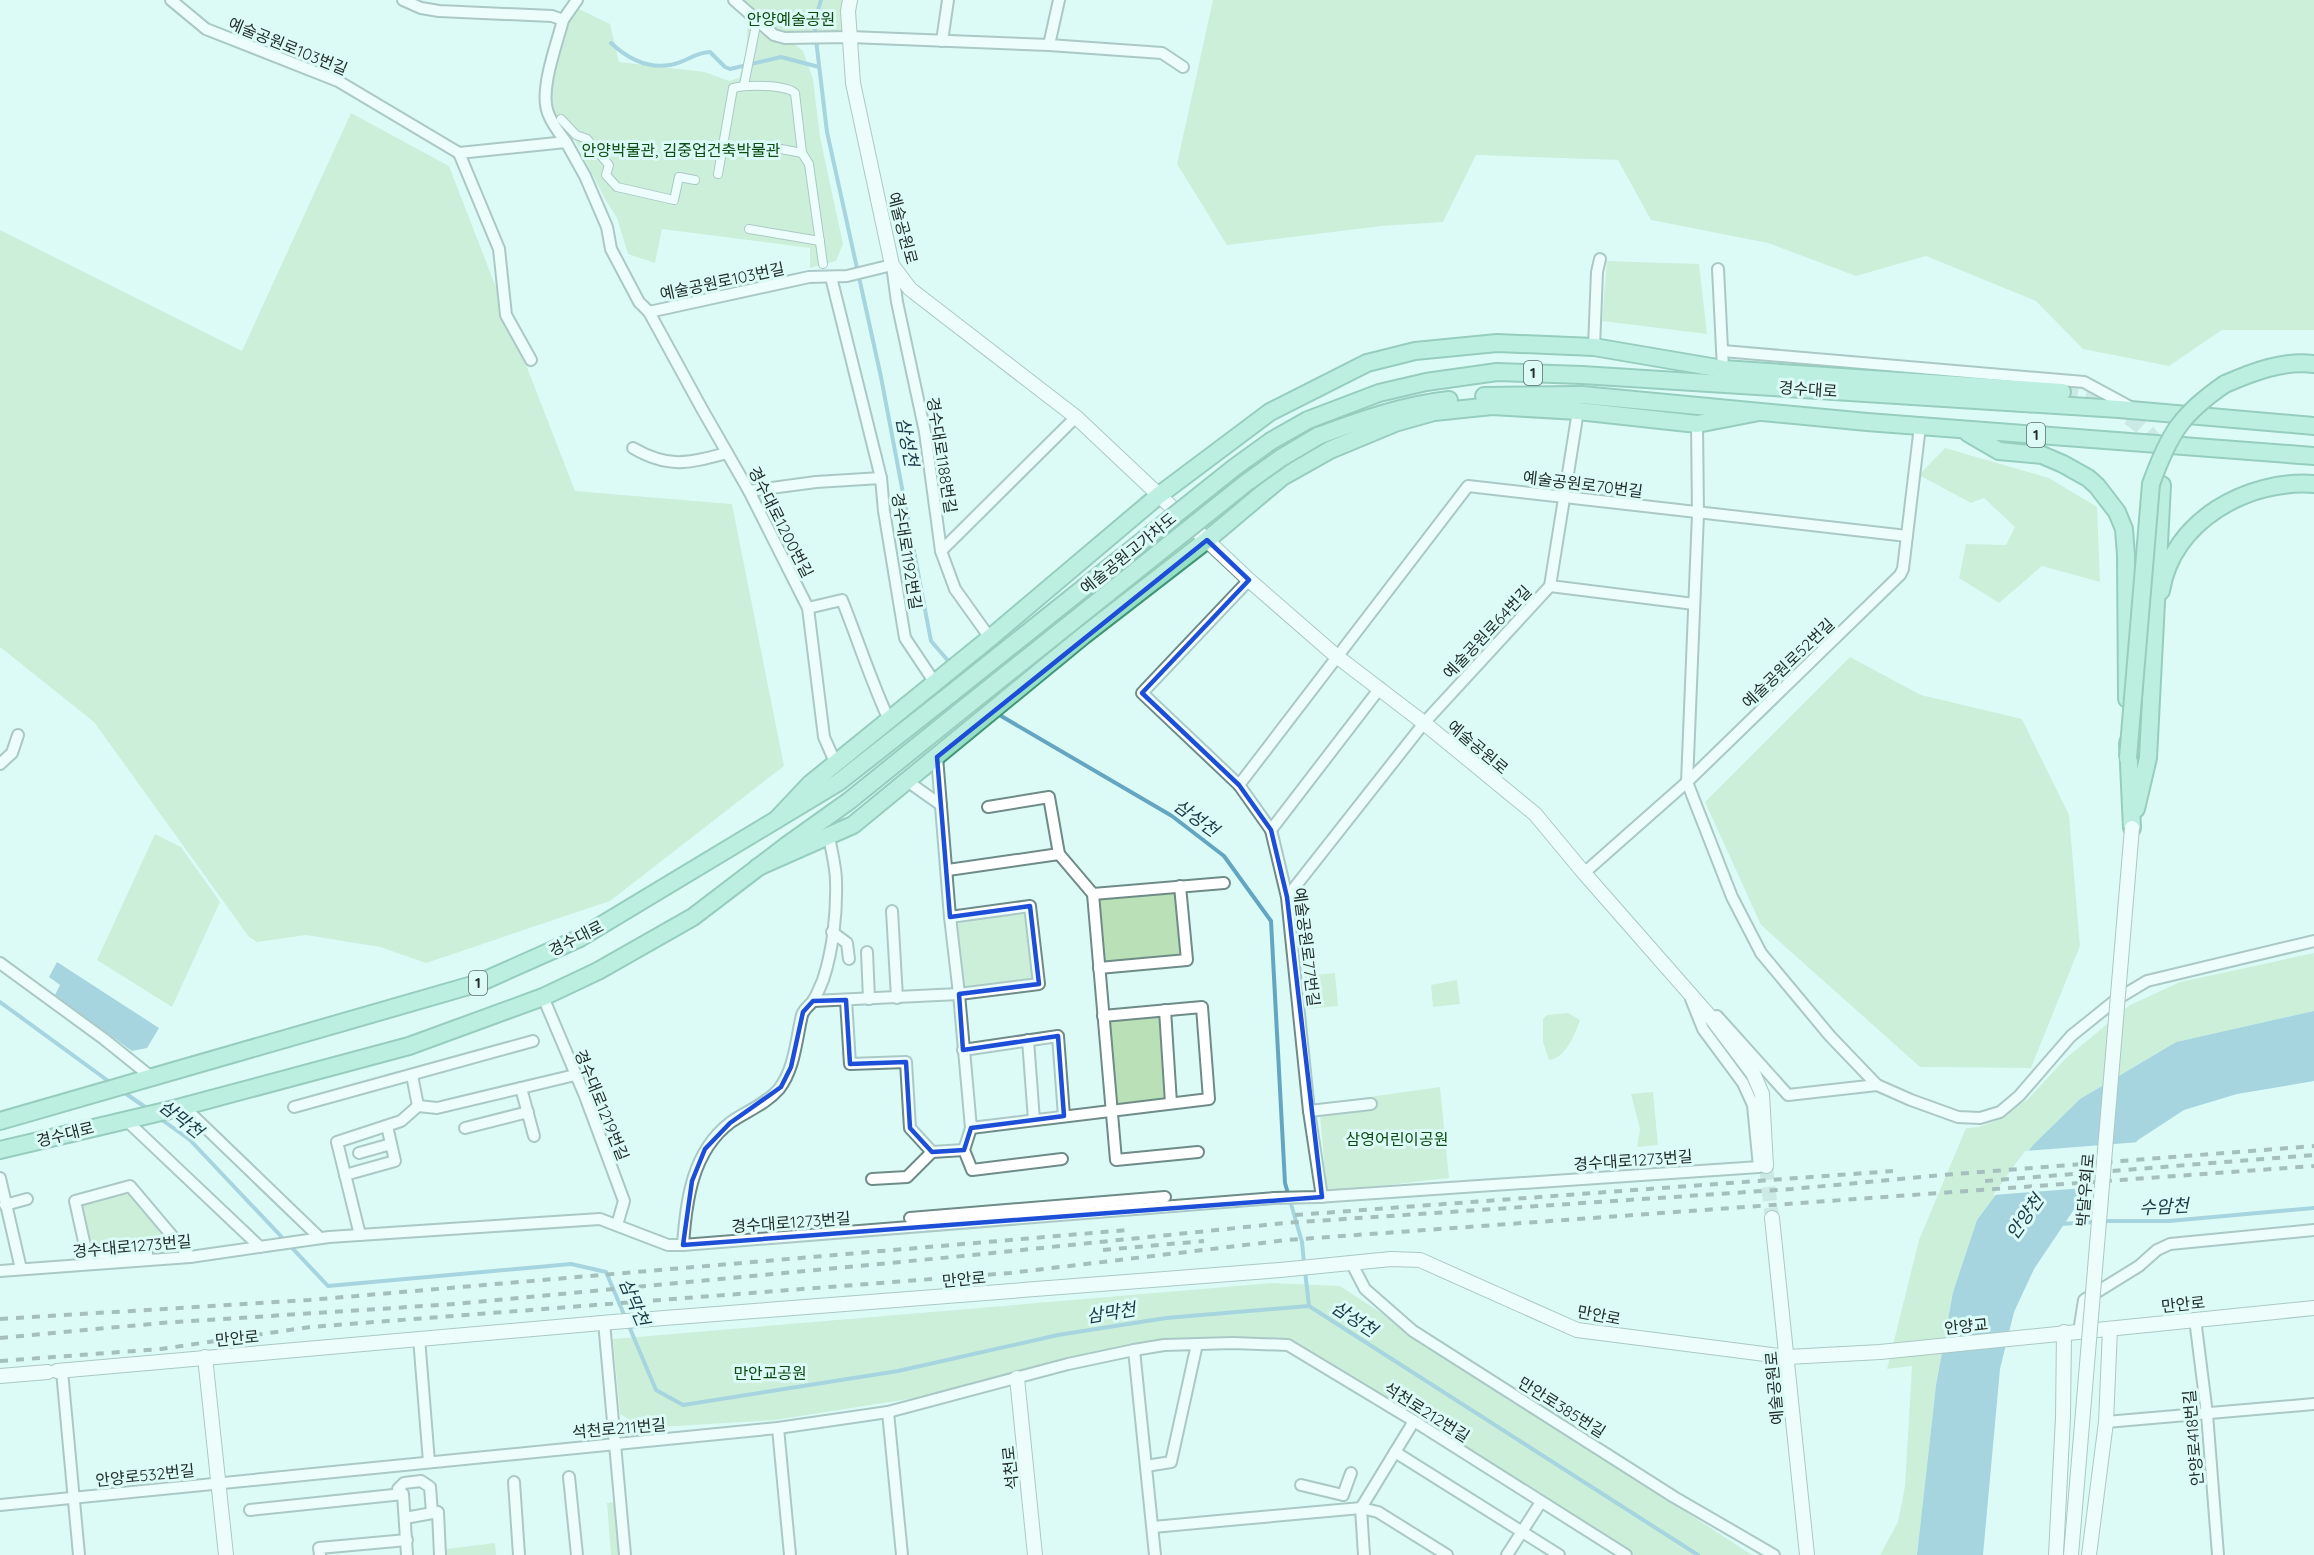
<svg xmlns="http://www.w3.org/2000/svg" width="2314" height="1555" viewBox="0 0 2314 1555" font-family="Quicksand,'Noto Sans KR',sans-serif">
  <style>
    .green { fill: #b9e0b7 }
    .water { fill: #64a6c2 }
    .pier { fill: #dcfbf7 }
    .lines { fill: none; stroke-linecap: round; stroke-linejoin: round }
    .stream { stroke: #64a6c2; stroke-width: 4 }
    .tertiary-tunnel { stroke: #b7d2ce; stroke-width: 14; stroke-dasharray: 14 7; stroke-linecap: butt }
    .primary-tunnel { stroke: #b7d2ce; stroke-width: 16; stroke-dasharray: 16 8; stroke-linecap: butt }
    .pedestrian-casing { stroke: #6e8b87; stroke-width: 10 }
    .minor-casing { stroke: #6e8b87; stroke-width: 14 }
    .tertiary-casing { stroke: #6e8b87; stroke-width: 16 }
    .primary-casing { stroke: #419576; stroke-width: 20 }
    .pedestrian { stroke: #fff; stroke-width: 8 }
    .minor { stroke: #fff; stroke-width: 10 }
    .tertiary { stroke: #fff; stroke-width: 14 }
    .primary { stroke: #97e0c5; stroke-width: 16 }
    .rail { stroke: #637673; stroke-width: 4; stroke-dasharray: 8 8; stroke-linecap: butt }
    .tertiary-bridge-casing { stroke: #6e8b87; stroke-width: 16; stroke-linecap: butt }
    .primary-bridge-casing { stroke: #419576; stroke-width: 20; stroke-linecap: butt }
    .tertiary-bridge { stroke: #fff; stroke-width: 14 }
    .primary-bridge { stroke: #97e0c5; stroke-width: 16 }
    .marked { fill: none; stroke: #1d4ed8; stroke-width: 4.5; stroke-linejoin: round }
    .labels { text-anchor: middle; stroke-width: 6; stroke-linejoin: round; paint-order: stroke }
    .shield { fill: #dcfbf7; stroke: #5a6c69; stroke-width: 1.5 }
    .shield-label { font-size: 15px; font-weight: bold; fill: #222e2c }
    .park-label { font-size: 16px; fill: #0c4c12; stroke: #dcfbf7 }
    .street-label { font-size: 16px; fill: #222e2c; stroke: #dcfbf7 }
    .water-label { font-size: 18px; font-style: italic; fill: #193946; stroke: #dcfbf7 }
  </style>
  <rect width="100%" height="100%" fill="#dcfbf7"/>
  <g class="green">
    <polygon points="733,0 849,0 849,37 784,37"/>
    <polygon points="1213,0 2314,0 2314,330 2222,330 2169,366 2083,349 2036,301 1926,256 1856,276 1768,243 1651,220 1618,160 1476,155 1443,222 1382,226 1227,245 1177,164"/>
    <path d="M575,7L610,24L619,62L705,72L729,81L739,78C746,57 749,38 746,16L773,40L790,41L803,51L813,79L820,137L843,244L836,261L810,268V248L662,229L655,263L628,254L617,218L605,199L575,140L551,114L549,96L563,30Z"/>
    <polygon points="351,113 449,166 575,491 732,504 784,766 610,901 426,963 380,947 306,935 257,942 249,937 94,722 0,647 0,230 242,351"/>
    <polygon points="1607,261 1699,264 1707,334 1602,321"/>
    <polygon points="1945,448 2049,478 2097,507 2100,582 2042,566 1999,603 1959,578 1966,544 2006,545 2015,527 1984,498 1971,503 1919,475"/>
    <polygon points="1850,657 1921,695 2022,719 2069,815 2080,946 2031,1068 1920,1067 1761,925 1705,802"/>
    <polygon points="155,834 181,847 220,902 172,1007 97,960"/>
    <polygon points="1180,886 1187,960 1099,968 1093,894"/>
    <polygon points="1030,906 1039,984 959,994 950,917"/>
    <polygon points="2314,953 2314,1011 2176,1042 2080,1099 2033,1145 1977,1220 1953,1292 1936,1384 1917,1555 1880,1555 1898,1522 1905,1486 1912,1366 1887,1369 1919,1240 1966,1128 1979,1127 1995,1121 2028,1099 2065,1059 2130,1005 2180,982"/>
    <polygon points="1335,973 1338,1006 1308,1009 1305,976"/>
    <polygon points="1457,980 1460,1004 1433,1007 1431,985"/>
    <polygon points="1165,1010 1171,1103 1111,1110 1103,1016"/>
    <path d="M1568,1013L1580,1020C1575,1034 1566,1058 1549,1060L1543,1042V1019L1547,1015Z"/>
    <polygon points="1440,1087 1449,1178 1327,1192 1319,1104"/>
    <polygon points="1653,1092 1658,1145 1637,1147 1640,1129 1631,1094"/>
    <polygon points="130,1186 177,1243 159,1253 87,1254 75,1201"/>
    <polygon points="1273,1283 1340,1286 1752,1555 1634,1555 1290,1338 1198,1339 1136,1346 928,1396 775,1420 643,1428 620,1414 613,1339"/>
    <polygon points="614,1502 619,1555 611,1555 607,1503"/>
    <polygon points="495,1543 496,1555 446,1555 446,1549"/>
  </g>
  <g class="water">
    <polygon points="57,962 159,1028 147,1048 132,1051 55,995 60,985 49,977"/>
    <polygon points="2314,1011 2314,1081 2237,1094 2184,1110 2138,1140 2081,1199 2034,1269 2014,1312 2000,1369 1983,1555 1917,1555 1936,1385 1953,1292 1977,1220 2033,1145 2080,1099 2176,1042"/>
  </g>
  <polygon class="pier" points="2140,1142 2097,1187 1993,1195 2025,1151"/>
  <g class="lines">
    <g class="stream">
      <polyline points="821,0 814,23 827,132 881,377 931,641 951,664"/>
      <path d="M611,43C627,58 646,69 670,65C685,63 695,52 710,52L725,67L730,69L781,57L819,67"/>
      <polyline points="996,713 1172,816 1224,856 1271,921 1285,1183 1302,1242 1304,1263"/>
      <polyline points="0,1002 111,1083"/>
      <polyline points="122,1091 148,1109"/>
      <polyline points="158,1117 190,1140 328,1286 571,1264 606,1272 656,1390 683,1405 898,1371 1058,1335 1166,1318 1309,1306"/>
      <polyline points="2102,1221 2169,1221 2314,1208"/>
      <polyline points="2060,1224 2095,1222"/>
      <polyline points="1305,1271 1309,1306 1698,1555"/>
    </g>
    <polyline class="tertiary-tunnel" points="1766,1166 1772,1218"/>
    <path class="primary-tunnel" d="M2062,392C2073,395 2087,396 2098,401C2118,408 2156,431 2160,454"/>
    <defs>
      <g id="pedestrian">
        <polyline points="744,85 757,20"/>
        <polyline points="561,119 576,135 587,139 609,165 606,175 617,187 674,200 679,177 695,180"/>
        <polyline points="781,149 802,153 809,164 823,264"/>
        <path d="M718,174L733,88C747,85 784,84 795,93L802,153"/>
        <polyline points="749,229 820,241"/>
      </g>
      <g id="minor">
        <polyline points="171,0 206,29 338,81 459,153 566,142 585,176 607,227 611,249 639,302 649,312 702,409 749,491 808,608 824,737 835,762"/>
        <polyline points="403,0 421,8 439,11 552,16 563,20 577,0"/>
        <polyline points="734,0 774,35 785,38 850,37 1049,45 1162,53 1183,67"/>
        <path d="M563,20C557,44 539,90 548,113C552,124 559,133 566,142"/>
        <polyline points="942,41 948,0"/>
        <polyline points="1049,45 1059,0"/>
        <polyline points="459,153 499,249 506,315 531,360"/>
        <polyline points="1718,269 1723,369"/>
        <polyline points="831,277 881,478 884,511 905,638 935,683"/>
        <polyline points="649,312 809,277 847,276 892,265 897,302 925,432 941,551 955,589 990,638"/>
        <polyline points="1594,347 1597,272 1600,259"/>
        <polyline points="1723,351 2084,382 2132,408"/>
        <polyline points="1697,424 1698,514 1687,782 1732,897 1761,953 1830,1036 1877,1085"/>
        <path d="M633,448C669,469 689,463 727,453"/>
        <polyline points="749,491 816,482 881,478"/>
        <polyline points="941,551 1076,417"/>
        <polyline points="1249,580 1142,693 1239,785 1271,830 1287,897 1309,1111 1322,1197"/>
        <polyline points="1550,586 1694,604"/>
        <path d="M808,608L842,600C858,640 871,681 889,720"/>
        <polyline points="937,757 950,917 959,994 971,1128 964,1150 972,1170 1062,1159"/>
        <polyline points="0,764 12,753 18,735"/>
        <polyline points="907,781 941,805"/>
        <polyline points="1239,785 1468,486 1907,536"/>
        <polyline points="988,807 1049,797 1059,854"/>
        <polyline points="1271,830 1380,688"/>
        <polyline points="948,870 1059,854 1093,894 1224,883"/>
        <polyline points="1584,873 1687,782 1900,575 1903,569 1920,426"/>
        <polyline points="1093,894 1116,1160 1198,1152"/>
        <polyline points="1287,897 1424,723 1550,586 1578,411"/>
        <polyline points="892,911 897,998"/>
        <polyline points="832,932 847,943 849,959"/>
        <polyline points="867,952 869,999"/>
        <polyline points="0,963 104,1039 150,1076"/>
        <polyline points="1099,968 1187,960 1180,886"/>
        <polyline points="543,997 585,1096 624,1201 617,1225"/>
        <polyline points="846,1000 850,1064 906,1062 910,1128 932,1152"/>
        <polyline points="813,1001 959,994 1039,984 1030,906 950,917"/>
        <polyline points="1165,1010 1171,1103"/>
        <polyline points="1717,1016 1788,1095 1877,1085 1911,1100 1958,1117 1980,1118 2000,1112 2019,1096 2071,1036 2117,999 2147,981 2314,941"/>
        <polyline points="1028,1040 1034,1120"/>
        <polyline points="963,1050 1058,1036 1064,1116"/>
        <polyline points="412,1075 418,1106"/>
        <polyline points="521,1088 534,1136"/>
        <polyline points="183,1106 320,1238"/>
        <polyline points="294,1107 533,1041"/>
        <polyline points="1309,1111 1371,1104"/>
        <polyline points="126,1120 260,1247"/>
        <polyline points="465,1128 528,1112"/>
        <polyline points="971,1128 1209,1099 1202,1007 1103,1016"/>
        <polyline points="359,1153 391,1144"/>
        <polyline points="345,1175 395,1161 387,1126"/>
        <polyline points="0,1178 21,1269"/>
        <polyline points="872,1179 907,1177 932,1152 964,1150"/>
        <polyline points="5,1205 27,1199"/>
        <polyline points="910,1218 1165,1197"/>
        <polyline points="360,1235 337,1142 401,1121 418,1106 437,1108 575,1075"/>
        <path d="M683,1245C686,1201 692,1151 731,1122C747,1111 766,1104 779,1089C795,1068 796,1040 802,1015C804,1009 809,1006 813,1001C817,995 820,987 823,980C833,950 837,912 836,881C836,866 831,850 829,836"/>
        <polyline points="87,1254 147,1253"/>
        <polyline points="89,1264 75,1201 130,1186 190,1257"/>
        <polyline points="1352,1264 1365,1289 1413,1331 1674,1497 1774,1555"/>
        <polyline points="0,1271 190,1257 329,1237 600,1219 668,1245 683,1245 1274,1198 1317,1197 1759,1167 1753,1105 1743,1083 1703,1029 1691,999"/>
        <polyline points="2195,1319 2207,1414 2218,1555"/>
        <polyline points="604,1322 625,1555"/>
        <polyline points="2079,1332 2084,1300 2139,1266 2157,1250 2170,1244 2314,1230"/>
        <polyline points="419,1338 429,1462"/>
        <polyline points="1134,1350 1155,1555"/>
        <polyline points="62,1371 79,1555"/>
        <polyline points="888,1412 902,1555"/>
        <polyline points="2106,1422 2314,1404"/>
        <polyline points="778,1428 790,1555"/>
        <polyline points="1395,1452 1559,1555"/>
        <polyline points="1146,1466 1171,1462 1197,1344"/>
        <polyline points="569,1477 577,1555"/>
        <polyline points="514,1482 519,1555"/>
        <polyline points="1301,1485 1343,1495 1351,1473"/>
        <polyline points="398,1489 404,1483 421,1481 430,1487 432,1513"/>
        <polyline points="0,1505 778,1428 888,1412 1068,1364 1134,1350 1164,1345 1233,1343 1288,1345 1414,1421 1626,1555"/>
        <polyline points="250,1510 403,1494 407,1555"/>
        <polyline points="405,1518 438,1512 440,1555"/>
        <polyline points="1153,1527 1361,1508 1378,1512 1447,1555"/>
        <polyline points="320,1555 319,1548 407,1540"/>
        <polyline points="1364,1555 1361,1508 1414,1421"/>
        <polyline points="1507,1555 1541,1502"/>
      </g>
      <g id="tertiary">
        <polyline points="850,0 848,11 853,83 892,265 910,289 1076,417 1249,580 1335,655 1424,723 1535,814 1584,873 1713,1020 1753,1073 1762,1094 1766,1166"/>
        <polyline points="1772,1218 1807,1555"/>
        <polyline points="205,1357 226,1555"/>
        <polyline points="57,1371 613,1322 1280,1270 1391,1259 1420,1260 1577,1330 1788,1357 1880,1352 2314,1308"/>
        <polyline points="0,1376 48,1372"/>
        <polyline points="1017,1378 1035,1555"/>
        <polyline points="2056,1555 2063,1417 2064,1332"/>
        <polyline points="2089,1555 2106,1422 2110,1329"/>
      </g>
      <g id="primary">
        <path d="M2225,384C2253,372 2283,360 2314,364"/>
        <polyline points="1484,396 1582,395 1867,422 2314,456"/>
        <polyline points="1308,420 1379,393 1426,382 1497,372 1582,375 2119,409 2314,426"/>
        <polyline points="1968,433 1999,451 2042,455 2063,464 2088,478 2097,486 2117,512 2124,529 2126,555 2127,699"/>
        <path d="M1318,436C1361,420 1403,405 1449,400"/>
        <path d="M2161,591C2172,520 2249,479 2314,484"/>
        <polyline points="2128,743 2132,828"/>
        <polyline points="2136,809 2148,758 2162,485"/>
        <polyline points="776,820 810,784 990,638 1158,496 1270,412 1367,363 1415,351 1497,343 1594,347 1723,369 2062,392"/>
        <polyline points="758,867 853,825 1083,636 1207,540 1282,477 1330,450 1395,423 1434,412 1492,406 1578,411 1697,424 1759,412"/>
        <polyline points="0,1121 479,983 580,938 839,782 952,693"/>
        <polyline points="0,1150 174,1109 409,1046 543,997 598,971 693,917 786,846 849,801 963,709"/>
      </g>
    </defs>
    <use href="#pedestrian" class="pedestrian-casing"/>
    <use href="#minor" class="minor-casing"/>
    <use href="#tertiary" class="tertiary-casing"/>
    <use href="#primary" class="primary-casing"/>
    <use href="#pedestrian" class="pedestrian"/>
    <use href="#minor" class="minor"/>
    <use href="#tertiary" class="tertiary"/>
    <use href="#primary" class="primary"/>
    <g class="rail">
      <polyline points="1985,1181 2314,1155"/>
      <polyline points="1295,1215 1893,1171"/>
      <polyline points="1103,1250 1204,1241"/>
      <polyline points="0,1319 309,1300 1127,1230"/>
      <polyline points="0,1338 161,1323 455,1304 963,1256 1285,1223 1792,1189 1942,1175 2314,1146"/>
      <polyline points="0,1361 161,1349 310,1327 1010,1273 1287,1240 2314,1166"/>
    </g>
    <defs>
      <polyline id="tertiary-bridge" points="2071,1555 2132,828"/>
      <g id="primary-bridge">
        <polyline points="952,693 1235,467 1271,441 1308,420"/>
        <polyline points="963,709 1246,483 1281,458 1318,436"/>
        <path d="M2128,758L2151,484C2169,434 2181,414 2225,384"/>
      </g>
    </defs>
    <use href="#tertiary-bridge" class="tertiary-bridge-casing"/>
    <use href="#primary-bridge" class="primary-bridge-casing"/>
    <use href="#tertiary-bridge" class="tertiary-bridge"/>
    <use href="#primary-bridge" class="primary-bridge"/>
  </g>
  <path d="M0 0H2314V1555H0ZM1207,540L1249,580L1142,693L1239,785L1271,830L1287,897L1322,1197L683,1245L692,1181L705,1149L730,1123L781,1087L791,1067L803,1012L813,1001L846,1000L850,1064L906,1062L910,1128L932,1152L964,1150L971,1128L1064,1116L1058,1036L963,1050L959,994L1039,984L1030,906L950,917L937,757Z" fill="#dcfbf7" fill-opacity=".55" fill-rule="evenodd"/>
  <path class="marked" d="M1207,540L1249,580L1142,693L1239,785L1271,830L1287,897L1322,1197L683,1245L692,1181L705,1149L730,1123L781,1087L791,1067L803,1012L813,1001L846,1000L850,1064L906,1062L910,1128L932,1152L964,1150L971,1128L1064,1116L1058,1036L963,1050L959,994L1039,984L1030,906L950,917L937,757Z"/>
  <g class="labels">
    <g class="shield">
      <rect x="1524" y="361" width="18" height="24" rx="4.5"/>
      <rect x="2027" y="423" width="18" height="24" rx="4.5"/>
      <rect x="469" y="971" width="18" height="24" rx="4.5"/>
    </g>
    <g class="shield-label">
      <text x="1533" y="378">1</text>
      <text x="2036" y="440">1</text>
      <text x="478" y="988">1</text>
    </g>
    <g class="park-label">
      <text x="791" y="25">안양예술공원</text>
      <text x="681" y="156">안양박물관, 김중업건축박물관</text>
      <text x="1397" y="1145">삼영어린이공원</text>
      <text x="770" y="1379">만안교공원</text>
    </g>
    <g class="street-label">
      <text transform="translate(288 46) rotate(22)" y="6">예술공원로103번길</text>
      <text transform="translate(903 228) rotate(75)" y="6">예술공원로</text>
      <text transform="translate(722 281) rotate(-12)" y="6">예술공원로103번길</text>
      <text transform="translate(1808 389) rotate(4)" y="6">경수대로</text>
      <text transform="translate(942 455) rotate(81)" y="6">경수대로1188번길</text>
      <text transform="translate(1583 484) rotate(7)" y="6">예술공원로70번길</text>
      <text transform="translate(781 522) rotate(63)" y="6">경수대로1200번길</text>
      <text transform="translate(907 551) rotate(81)" y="6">경수대로1192번길</text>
      <text transform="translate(1128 553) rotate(-39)" y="6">예술공원고가차도</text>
      <text transform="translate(1487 632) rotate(-47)" y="6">예술공원로64번길</text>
      <text transform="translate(1788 663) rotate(-44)" y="6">예술공원로52번길</text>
      <text transform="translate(1478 747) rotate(40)" y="6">예술공원로</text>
      <text transform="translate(576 938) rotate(-27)" y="6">경수대로</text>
      <text transform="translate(1307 947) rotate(83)" y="6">예술공원로77번길</text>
      <text transform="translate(602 1105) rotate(68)" y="6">경수대로1219번길</text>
      <text transform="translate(65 1134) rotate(-14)" y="6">경수대로</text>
      <text transform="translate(1633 1160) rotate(-4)" y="6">경수대로1273번길</text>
      <text transform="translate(2085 1190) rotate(-85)" y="6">박달우회로</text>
      <text transform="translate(791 1222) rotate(-4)" y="6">경수대로1273번길</text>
      <text transform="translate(132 1246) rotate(-5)" y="6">경수대로1273번길</text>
      <text transform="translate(964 1279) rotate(-5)" y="6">만안로</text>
      <text transform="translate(2183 1304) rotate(-6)" y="6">만안로</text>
      <text transform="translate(1599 1315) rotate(11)" y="6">만안로</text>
      <text transform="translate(1966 1326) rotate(-6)" y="6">안양교</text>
      <text transform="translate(237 1338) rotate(-5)" y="6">만안로</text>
      <text transform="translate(1774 1388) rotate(-95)" y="6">예술공원로</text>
      <text transform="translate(1562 1407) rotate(32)" y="6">만안로385번길</text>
      <text transform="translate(1427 1412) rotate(32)" y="6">석천로212번길</text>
      <text transform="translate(619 1428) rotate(-5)" y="6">석천로211번길</text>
      <text transform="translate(2193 1438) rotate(-95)" y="6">안양로418번길</text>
      <text transform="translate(1010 1468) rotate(-96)" y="6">석천로</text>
      <text transform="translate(145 1475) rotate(-6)" y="6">안양로532번길</text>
    </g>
    <g class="water-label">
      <text transform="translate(907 442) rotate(79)" y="6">삼성천</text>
      <text transform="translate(1196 818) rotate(36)" y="6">삼성천</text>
      <text transform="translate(181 1119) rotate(38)" y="6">삼막천</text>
      <text transform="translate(2164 1207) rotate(-3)" y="6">수암천</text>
      <text transform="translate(2025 1217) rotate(-55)" y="6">안양천</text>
      <text transform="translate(634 1302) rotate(67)" y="6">삼막천</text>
      <text transform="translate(1111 1313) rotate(-9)" y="6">삼막천</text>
      <text transform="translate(1354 1319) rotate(33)" y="6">삼성천</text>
    </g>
  </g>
</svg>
